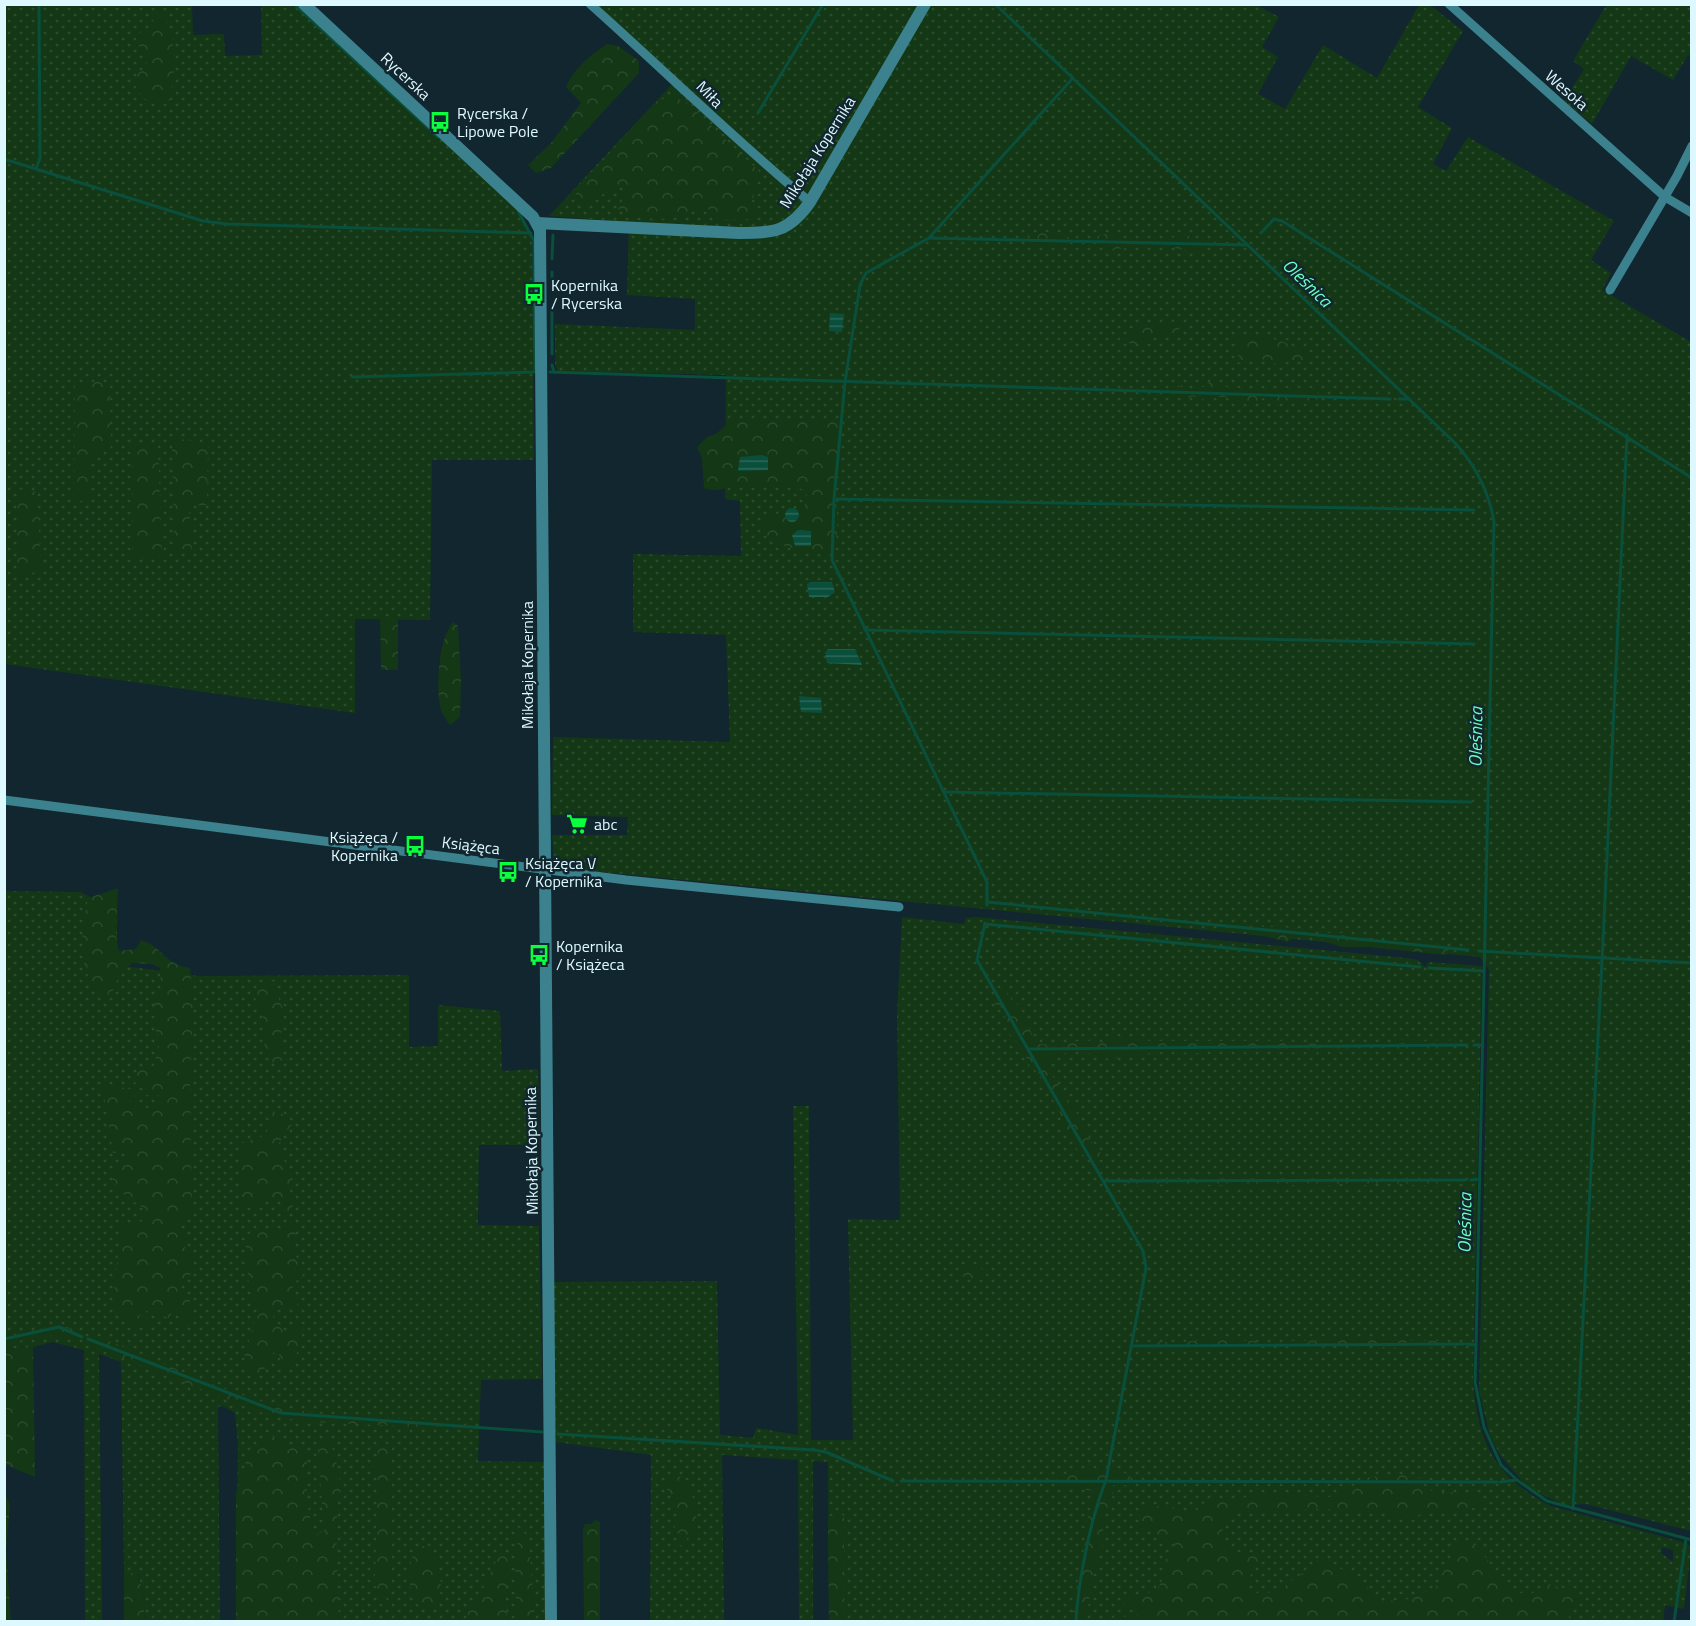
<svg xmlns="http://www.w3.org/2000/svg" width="1696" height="1626" viewBox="0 0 1696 1626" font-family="'Titillium Web',sans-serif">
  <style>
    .grass { fill: url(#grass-dots); fill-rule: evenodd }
    .forest { fill: url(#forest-crowns) }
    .water { fill: url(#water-rules) }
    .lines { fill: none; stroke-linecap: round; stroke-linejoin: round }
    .stream { stroke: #0a4e3c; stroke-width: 3 }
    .minor { stroke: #3b828e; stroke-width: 9 }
    .tertiary { stroke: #3b828e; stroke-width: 12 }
    .labels { text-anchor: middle; stroke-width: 5; stroke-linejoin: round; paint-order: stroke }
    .street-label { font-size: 16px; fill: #def8ff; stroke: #11262e }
    .poi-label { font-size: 16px; fill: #def8ff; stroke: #11262e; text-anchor: start }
    .water-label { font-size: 18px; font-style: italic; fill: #6cffbf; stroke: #11262e }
  </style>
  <defs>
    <pattern id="grass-dots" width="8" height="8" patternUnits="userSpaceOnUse" patternTransform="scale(1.5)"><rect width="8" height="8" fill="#143816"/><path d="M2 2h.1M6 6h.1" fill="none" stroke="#2a4c2d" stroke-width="1.8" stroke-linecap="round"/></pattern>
    <pattern id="forest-crowns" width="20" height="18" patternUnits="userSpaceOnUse" patternTransform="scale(1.5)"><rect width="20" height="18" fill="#143816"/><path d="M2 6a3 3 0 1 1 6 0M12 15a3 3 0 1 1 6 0" fill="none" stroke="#2a4c2d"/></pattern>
    <pattern id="water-rules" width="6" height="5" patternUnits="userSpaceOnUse" patternTransform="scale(1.5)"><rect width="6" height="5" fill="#0a4e3c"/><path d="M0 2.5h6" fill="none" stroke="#2d6859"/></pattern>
  </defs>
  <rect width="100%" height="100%" fill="#11262e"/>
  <g class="grass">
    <polygon points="1607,4 1691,5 1691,56 1688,55 1673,80 1631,56 1592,124 1564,101 1584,69 1573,61"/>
    <polygon points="5,5 192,5 193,35 224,34 225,56 262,55 261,5 298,5 517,208 532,241 534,460 432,460 430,620 355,619 355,713 5,664"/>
    <polygon points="593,5 1257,5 1279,17 1262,47 1278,57 1258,94 1285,109 1323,45 1377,78 1419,5 1430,5 1463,31 1418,107 1452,128 1433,164 1446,171 1468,137 1614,221 1591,260 1611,273 1602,290 1691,342 1691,1531 1586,1504 1565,1505 1529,1489 1500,1455 1490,1436 1479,1391 1489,970 1480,957 561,868 554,864 552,835 627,835 628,817 552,815 553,737 730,742 726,635 633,632 633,554 741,556 740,501 725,499 726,375 558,371 555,365 555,324 695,330 695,299 627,295 629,222 549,216 674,82"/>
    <polygon points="5,891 80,892 117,910 117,965 198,976 409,975 409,1047 438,1046 438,1005 500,1011 502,1071 538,1069 540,1145 479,1145 478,1225 539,1226 542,1379 481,1380 478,1461 545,1462 545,1621 236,1621 238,1444 235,1413 223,1406 218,1407 220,1621 145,1621 143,1592 138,1574 124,1574 121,1362 99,1354 102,1621 85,1621 84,1350 52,1342 18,1351 5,1346"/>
    <path d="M902,917L964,924L966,918L976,917L1406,958L1418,960L1425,967L1429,962L1482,966L1473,1381C1478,1444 1495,1477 1551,1506L1686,1543L1691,1548L1684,1609L1665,1605L1663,1622L829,1621L828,1462L813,1461V1621H799L798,1460L722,1455L724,1621H650L651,1455L556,1442L551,1282L717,1281L720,1435L753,1438L756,1428L798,1435L793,1106H809L811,1440H853L848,1219L899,1220L900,1217L897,1015ZM1662,1547L1673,1550V1562L1661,1553Z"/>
  </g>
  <g class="forest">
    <path d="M162,8C176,36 177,70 169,101L145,100L134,84L138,73L148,67L135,36L148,28Z"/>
    <path d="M607,44L618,46L639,61V73L551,168L536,173L528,165L551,143L581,103L566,87C574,68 590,55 607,44Z"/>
    <path d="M674,97L686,102L761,173L752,201L758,213L752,219L714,221L708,208C695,209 688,214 676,217C657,221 635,219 618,209L628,187H618L579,206L576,193L585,180L658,100Z"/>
    <path d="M1040,230C1051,235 1061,233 1072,239L1068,248L1054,245L1035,248L1029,237Z"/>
    <polygon points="1106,234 1140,242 1137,247 1107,250 1095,242 1098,236"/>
    <polygon points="1179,236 1192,236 1206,243 1197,252 1168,247 1167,239"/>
    <polygon points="1179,319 1184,323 1174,335 1153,336 1136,345 1119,340 1133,333 1135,329 1156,321 1166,325"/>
    <path d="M1237,335C1272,337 1284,338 1313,359C1301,365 1291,358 1279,365L1259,358L1239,363Z"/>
    <polygon points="75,382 110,382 111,447 91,460 89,501 74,501"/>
    <path d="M1210,382C1245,396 1282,385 1318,389L1317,400L1310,406L1299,400L1291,404L1263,398L1259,401C1253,401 1243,403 1238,400C1226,396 1220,395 1208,401L1193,396L1184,399L1175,396L1173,389L1184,385L1196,391Z"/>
    <path d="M813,419L843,423C841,446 834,473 836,497C837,515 839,529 835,548L822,555C798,548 776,549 759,529L769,513L790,515L804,508L807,492C793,482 755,485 736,486C723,487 718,493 704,488L702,458L697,447L707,437L716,434L732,420Z"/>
    <polygon points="172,438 208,443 207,505 189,506 192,551 174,554"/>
    <polygon points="158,445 162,556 132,558 132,446"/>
    <polygon points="18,489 37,492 41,568 26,577 17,573"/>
    <polygon points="380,616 398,617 398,670 381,670"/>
    <path d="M453,622L458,626L461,681L460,717L450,725C447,720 442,715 441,709C435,688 439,638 453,622Z"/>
    <path d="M115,889H118L116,937L119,951L136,949L141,940C163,947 164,964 190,968L193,1000L190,1091L192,1209L189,1215L181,1218L179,1228L185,1236V1249L195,1258L190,1277L174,1284L189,1296L193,1320L190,1327H184L178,1322L181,1308L174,1309L169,1318L137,1308L138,1315L153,1320L155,1326L147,1324L131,1327L116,1315L113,1301L121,1224L134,1225L142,1221L145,1209C129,1198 116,1193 111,1173L125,1160V1152L113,1153L102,1083C118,1088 134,1088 150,1095L133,1096L129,1103L143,1109L157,1105L160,1099L157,1092L135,1083L138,1069L153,1067C158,1051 166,1033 148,1024L157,1015L153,1006L161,988L160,968L152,964L132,963L118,978L110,998L102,1001C76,965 81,940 88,898Z"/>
    <polygon points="1255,925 1283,926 1297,932 1288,942 1252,933"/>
    <path d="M1333,932C1351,933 1367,940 1384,940C1408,941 1427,941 1450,947L1446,955L1368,947H1342L1323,941L1321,935Z"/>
    <polygon points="273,981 284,1013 281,1034 283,1060 275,1064 265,1056 263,1014 254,996 261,982"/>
    <path d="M1004,986L1012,1001L1020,1006L1036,1044L1055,1045L1084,1040L1103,1043L1114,1037L1151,1041H1285L1342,1046L1352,1042L1356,1051L1347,1053L1319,1049L1315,1055L1302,1051L1289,1053L1260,1049L1251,1053L1214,1049L1193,1054L1177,1051L1127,1055L1109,1059L1079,1051L1050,1056L1046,1066L1084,1124L1090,1141L1099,1147L1101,1159L1079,1154L1071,1133L1061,1131L1063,1120L1058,1109L1039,1074L1029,1065L1023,1049L1009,1033C1009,1022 1003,1011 995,1004L994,997Z"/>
    <path d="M1407,1039L1431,1042L1442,1039L1452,1041L1453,1051L1441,1054C1427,1046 1406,1054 1389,1051L1388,1045L1393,1041Z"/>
    <path d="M271,1112L288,1115L292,1124L279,1143L285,1162L292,1173L290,1190L293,1205L289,1213L283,1209L287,1203L284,1199H268L252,1207L240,1204L238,1154L240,1143C265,1137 269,1137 271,1112Z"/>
    <path d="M1227,1173L1245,1177H1332L1336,1181L1366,1177L1372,1180C1388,1177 1400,1179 1415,1180C1431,1181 1446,1172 1462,1180L1436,1186L1381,1183L1352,1187L1342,1184L1309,1188L1293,1185L1257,1191L1212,1184L1188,1191L1164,1184L1152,1187L1127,1185L1129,1179C1162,1178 1194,1182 1227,1173Z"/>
    <path d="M290,1223L296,1226L294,1254L305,1267L303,1275L292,1285L299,1310L270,1306L274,1319L284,1332L291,1331L296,1325L303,1324C303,1341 296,1350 294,1367L283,1368L277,1348C265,1362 268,1381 244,1371L245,1354L258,1310L249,1288L245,1236C258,1227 270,1232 285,1232Z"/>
    <polygon points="965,1267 980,1267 987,1275 972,1280 958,1274"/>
    <polygon points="57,1325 82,1331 84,1334 81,1339 45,1335 5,1345 5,1337"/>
    <path d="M89,1337H99C160,1360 220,1392 283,1407C330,1418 382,1418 430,1419L437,1420L441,1428L311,1422L270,1416L90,1346L87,1341Z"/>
    <polygon points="1209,1339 1257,1341 1255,1348 1244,1349 1155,1348 1145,1352 1139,1346 1142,1342 1183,1342"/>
    <path d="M1368,1339L1442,1341C1425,1355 1406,1349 1385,1346L1380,1349L1370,1345L1364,1350C1345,1343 1317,1345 1299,1352L1297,1348L1290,1346V1341Z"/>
    <polygon points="33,1345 35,1477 4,1464 5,1346 18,1351"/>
    <polygon points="272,1436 307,1452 307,1499 313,1536 324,1531 318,1448 330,1439 340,1476 336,1531 339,1621 236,1621 236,1493 246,1462 259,1440"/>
    <polygon points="383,1444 389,1444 392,1448 392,1583 386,1596 387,1601 382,1605 377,1600 377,1587 371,1584 375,1576 378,1473 372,1467 377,1460 378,1447"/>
    <path d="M1099,1469L1130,1474L1131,1485H1113L1112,1504L1104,1516L1102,1546L1093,1574L1086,1621H1070C1076,1587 1085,1553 1088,1518C1089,1508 1095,1502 1094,1491L1059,1486L1053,1479L1057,1475Z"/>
    <path d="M1397,1474L1422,1479L1423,1485L1433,1492L1465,1493L1493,1501L1465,1511L1436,1512L1399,1518L1383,1512L1321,1509L1236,1513L1225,1519C1217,1538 1229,1548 1246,1556L1257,1553L1262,1555C1259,1568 1246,1575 1247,1589C1273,1605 1300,1573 1319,1560C1342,1568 1367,1579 1378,1602L1410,1599L1436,1587L1458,1542L1474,1541L1510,1592L1531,1594L1548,1584L1569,1590L1578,1599L1567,1621L1491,1618L1486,1622L1105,1621L1110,1618L1140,1615L1137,1611L1120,1609L1130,1598L1157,1590L1162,1580L1166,1559L1180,1549L1150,1530L1141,1528L1138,1517L1143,1507C1162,1503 1177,1512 1196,1511L1204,1503L1220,1498L1240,1499L1255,1494L1330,1497L1352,1487L1362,1478Z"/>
    <polygon points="672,1476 684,1477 695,1502 698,1533 688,1536 685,1546 679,1545 682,1535 674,1532 677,1513 664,1481"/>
    <polygon points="4,1491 10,1505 6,1550 11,1622 4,1621"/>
    <polygon points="844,1515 844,1621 829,1621 828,1516"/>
    <polygon points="595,1520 600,1522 600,1621 584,1621 583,1530 585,1524 592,1524"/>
    <polygon points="519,1527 529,1538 535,1621 517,1621 515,1576"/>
    <path d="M428,1545C442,1569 443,1582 438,1609L416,1604C407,1584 408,1569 415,1548Z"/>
    <polygon points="501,1550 510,1563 505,1605 508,1621 468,1621 468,1609 485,1585"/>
    <polygon points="137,1573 143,1592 145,1621 124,1621 124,1574"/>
  </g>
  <g class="water">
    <polygon points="830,313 844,314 842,332 829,331"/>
    <polygon points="762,455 768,457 768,470 738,471 740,457"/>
    <circle cx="792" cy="515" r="7"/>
    <polygon points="798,530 811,531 811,546 795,546 792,535"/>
    <polygon points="811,582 832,582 835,592 828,597 809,597 807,584"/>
    <polygon points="828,649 855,649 862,665 827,663 825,653"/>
    <polygon points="799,696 821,698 822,713 801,712"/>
  </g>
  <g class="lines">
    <g class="stream">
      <polyline points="294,4 438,137"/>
      <path d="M995,4L1454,442C1476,465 1488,490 1494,521L1476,1345L1475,1382L1484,1427L1501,1465L1517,1480L1547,1501L1692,1540"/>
      <polyline points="758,113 823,4"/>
      <polyline points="4,159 203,221 227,224 531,233"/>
      <polyline points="36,168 40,159 39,4"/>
      <polyline points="518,211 534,241 534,282"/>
      <polyline points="1261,233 1274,219 1282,221 1692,478"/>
      <polyline points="929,238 1248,245"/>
      <polyline points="552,259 553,235"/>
      <polyline points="552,272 552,288"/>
      <polyline points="552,306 552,354"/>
      <polyline points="552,365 554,372"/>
      <polyline points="550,372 1390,399"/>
      <polyline points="352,377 535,372 534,305"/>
      <polyline points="1399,399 1409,399"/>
      <polyline points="834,499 1474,510"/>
      <polyline points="865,630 1474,644"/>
      <polyline points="944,792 1471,802"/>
      <polyline points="987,902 1468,950"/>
      <polyline points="987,905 987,882 832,560 834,499 845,382 860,285 866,273 929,238 1073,78"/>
      <path d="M985,923L977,960L1143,1251L1146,1268L1106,1480C1091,1518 1078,1580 1076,1622"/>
      <polyline points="985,924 1420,967"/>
      <polyline points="1479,951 1692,963"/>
      <polyline points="1429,968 1484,971"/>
      <polyline points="1474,1045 1483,1045"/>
      <polyline points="1028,1049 1467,1045"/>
      <polyline points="1471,1180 1480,1179"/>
      <polyline points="1103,1181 1466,1180"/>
      <polyline points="4,1339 59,1327 82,1337"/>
      <polyline points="88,1339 281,1413 542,1432"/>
      <polyline points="1467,1344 1476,1345"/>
      <polyline points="1131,1346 1464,1344"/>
      <polyline points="558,1434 814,1450 826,1452 893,1481"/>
      <polyline points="901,1481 1497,1482"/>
      <polyline points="1500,1482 1517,1480"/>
      <polyline points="1573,1509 1602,962 1627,435"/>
      <polyline points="1674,1622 1686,1539"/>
    </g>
    <g class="minor">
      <path d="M590,4C664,70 734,139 810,202"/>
      <polyline points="1449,4 1665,197 1692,213"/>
      <polyline points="1610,290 1677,176 1692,146"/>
      <polyline points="4,800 626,880 899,907"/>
    </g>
    <g class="tertiary">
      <polyline points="304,4 533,217 540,230 551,1622"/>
      <path d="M537,223L739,233C774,233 789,232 810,202L925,4"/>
    </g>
  </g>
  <defs>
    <symbol id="bus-bare" viewBox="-9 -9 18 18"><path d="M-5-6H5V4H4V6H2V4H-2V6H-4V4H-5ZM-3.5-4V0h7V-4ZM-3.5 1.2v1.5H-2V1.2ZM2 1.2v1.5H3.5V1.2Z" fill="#0aff3c" stroke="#11262e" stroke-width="2.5" paint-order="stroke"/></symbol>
    <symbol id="supermarket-bare" viewBox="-9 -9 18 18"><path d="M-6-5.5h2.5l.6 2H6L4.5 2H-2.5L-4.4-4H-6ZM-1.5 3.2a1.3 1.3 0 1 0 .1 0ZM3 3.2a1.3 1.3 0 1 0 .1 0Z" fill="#0aff3c" stroke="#11262e" stroke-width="2.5" paint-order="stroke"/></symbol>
  </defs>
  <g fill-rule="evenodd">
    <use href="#bus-bare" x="425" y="107" width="30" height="30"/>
    <use href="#bus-bare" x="519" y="279" width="30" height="30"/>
    <use href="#supermarket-bare" x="562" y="809" width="30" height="30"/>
    <use href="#bus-bare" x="400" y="831" width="30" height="30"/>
    <use href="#bus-bare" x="493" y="857" width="30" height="30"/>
    <use href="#bus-bare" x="524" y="940" width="30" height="30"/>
  </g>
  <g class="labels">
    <g class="street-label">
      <text transform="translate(406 76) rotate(43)" y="6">Rycerska</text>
      <text transform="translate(1567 90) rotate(42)" y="6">Wesoła</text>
      <text transform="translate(710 94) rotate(46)" y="6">Miła</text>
      <text transform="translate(817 152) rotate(-58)" y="6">Mikołaja Kopernika</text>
      <text transform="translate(527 665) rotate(-90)" y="6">Mikołaja Kopernika</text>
      <text transform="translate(471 845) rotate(7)" y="6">Książęca</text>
      <text transform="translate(531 1151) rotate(-91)" y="6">Mikołaja Kopernika</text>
    </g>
    <g class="poi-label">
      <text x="457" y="119">Rycerska /<tspan x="457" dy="18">Lipowe Pole</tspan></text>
      <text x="551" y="291">Kopernika<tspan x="551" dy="18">/ Rycerska</tspan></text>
      <text x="594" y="830">abc</text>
      <text x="398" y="843" text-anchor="end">Książęca /<tspan x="398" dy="18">Kopernika</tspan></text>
      <text x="525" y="869">Książęca V<tspan x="525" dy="18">/ Kopernika</tspan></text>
      <text x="556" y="952">Kopernika<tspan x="556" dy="18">/ Książeca</tspan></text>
    </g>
    <g class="water-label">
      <text transform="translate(1307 283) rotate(44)" y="6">Oleśnica</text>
      <text transform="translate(1476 737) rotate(-89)" y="6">Oleśnica</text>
      <text transform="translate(1465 1223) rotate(-89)" y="6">Oleśnica</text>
    </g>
  </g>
  <rect width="1696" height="1626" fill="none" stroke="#def8ff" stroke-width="12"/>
</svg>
